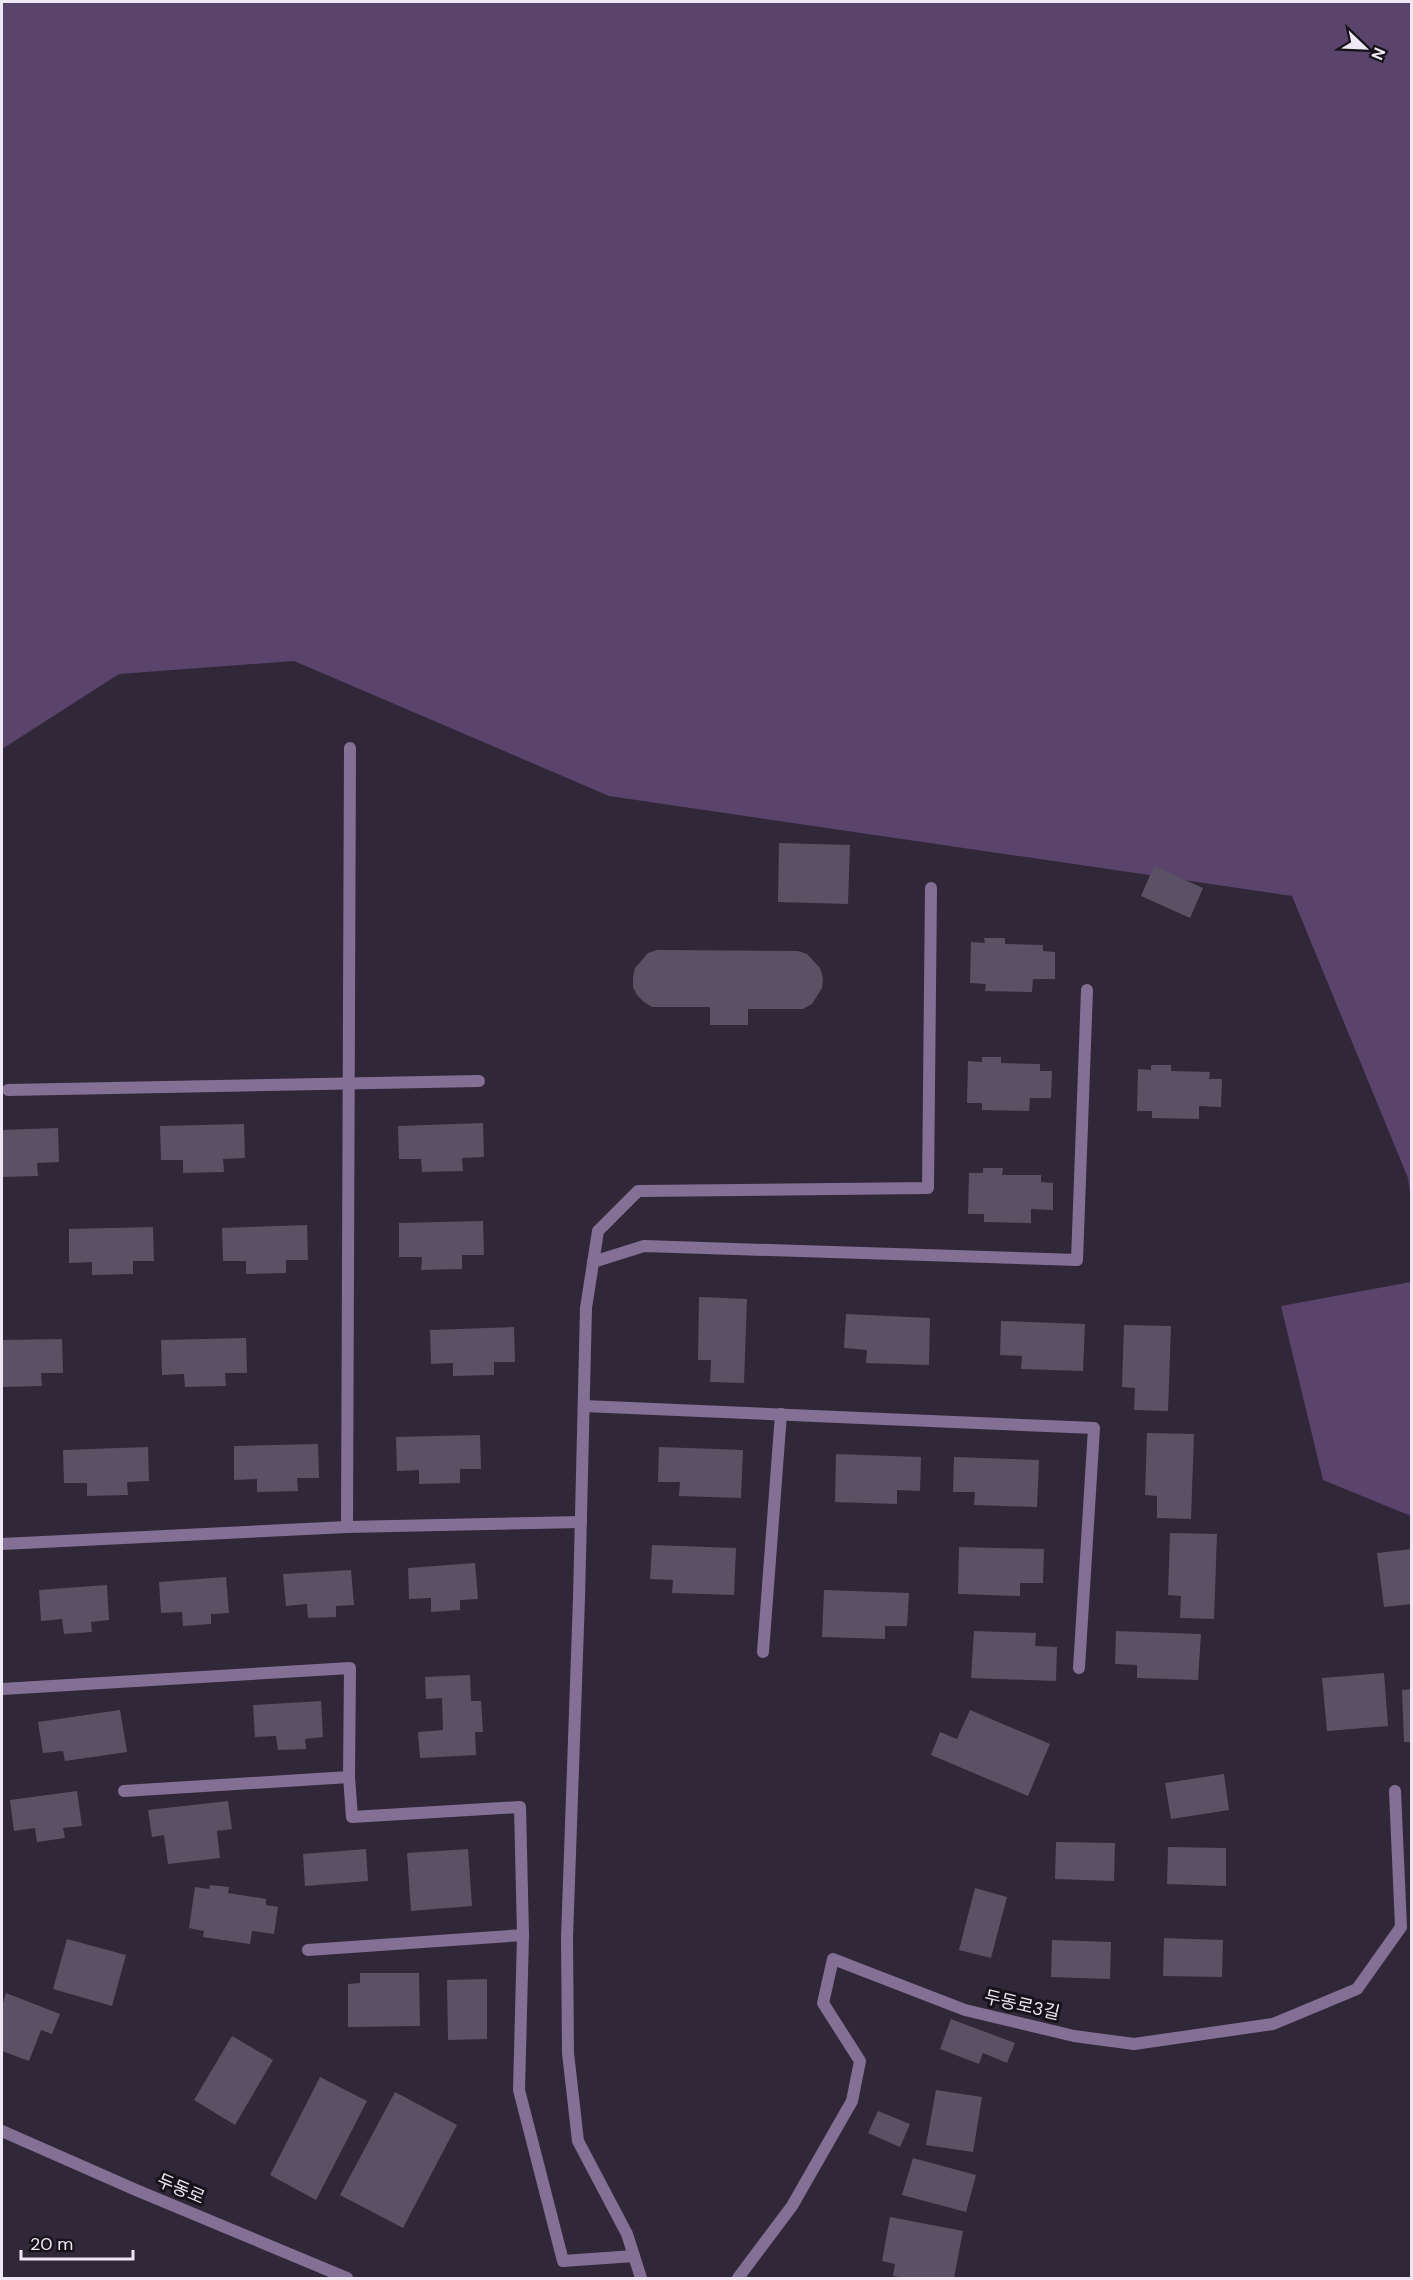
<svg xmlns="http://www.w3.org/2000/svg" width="1413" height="2280" viewBox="0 0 1413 2280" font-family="'DM Sans','Noto Sans KR',sans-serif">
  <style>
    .green { fill: #5a446c }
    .building { fill: #5b5164 }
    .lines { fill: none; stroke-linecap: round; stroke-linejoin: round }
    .minor { stroke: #846f95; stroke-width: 12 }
    .tertiary { stroke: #846f95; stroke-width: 12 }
    .labels { text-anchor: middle; stroke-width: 6; stroke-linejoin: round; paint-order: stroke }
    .street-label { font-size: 18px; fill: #ede8f3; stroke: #16121a }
  </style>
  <rect width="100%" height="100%" fill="#302738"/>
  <g class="green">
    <polygon points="2,2 1411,2 1411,1200 1408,1178 1292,896 609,796 294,661 119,674 2,749"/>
    <polygon points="1411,1282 1412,1282 1411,1516 1323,1480 1281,1306"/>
  </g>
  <g class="building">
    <polygon points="779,843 850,845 848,904 778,902"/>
    <polygon points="1154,866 1203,888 1190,918 1141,896"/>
    <polygon points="984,938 1005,938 1005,944 1043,945 1043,951 1055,952 1055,979 1033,979 1032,992 985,991 986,984 970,983 971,942 985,943"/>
    <polygon points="657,950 798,951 807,954 820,968 823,978 822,988 812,1004 803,1009 748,1009 748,1025 710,1025 710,1007 652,1007 644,1002 637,995 633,987 633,977 635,968 648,953"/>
    <polygon points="982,1057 1001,1057 1001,1063 1040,1064 1040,1071 1052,1071 1051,1098 1030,1098 1029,1111 982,1110 982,1103 967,1103 968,1061 982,1062"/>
    <polygon points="1151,1065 1171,1065 1171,1071 1210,1072 1209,1079 1222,1079 1221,1107 1199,1106 1199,1119 1152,1118 1152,1111 1137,1111 1138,1069 1151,1070"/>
    <polygon points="483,1123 484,1157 462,1158 463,1171 422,1172 421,1159 399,1159 398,1126"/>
    <polygon points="244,1124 245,1158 223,1159 224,1172 183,1173 183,1160 161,1160 160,1126"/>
    <polygon points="58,1128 59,1162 37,1163 38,1176 2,1177 2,1130"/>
    <polygon points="983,1168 1003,1168 1002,1175 1041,1175 1041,1182 1053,1183 1053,1210 1031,1209 1031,1223 984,1222 984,1214 968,1214 969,1173 983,1173"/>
    <polygon points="483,1221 484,1255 462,1255 462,1269 421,1270 422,1257 399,1257 399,1223"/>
    <polygon points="307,1225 308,1260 286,1260 286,1273 246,1274 246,1261 223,1261 222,1228"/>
    <polygon points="153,1227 154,1261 133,1261 133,1274 92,1275 92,1262 69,1263 69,1229"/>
    <polygon points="699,1297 747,1299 744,1383 710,1382 711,1360 698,1360"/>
    <polygon points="846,1314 930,1318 929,1365 866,1363 867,1350 844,1348"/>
    <polygon points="1001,1321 1085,1324 1083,1371 1021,1369 1022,1356 1000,1355"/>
    <polygon points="1124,1325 1171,1326 1168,1411 1134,1410 1135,1388 1122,1387"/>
    <polygon points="514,1327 515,1362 494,1362 494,1375 453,1376 453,1363 431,1364 430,1330"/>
    <polygon points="246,1338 247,1373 225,1373 226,1386 185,1387 184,1374 162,1375 161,1340"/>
    <polygon points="62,1339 63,1373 41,1373 42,1386 2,1387 2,1340"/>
    <polygon points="1147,1433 1194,1434 1191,1519 1157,1518 1157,1496 1145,1495"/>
    <polygon points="480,1435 481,1469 460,1469 460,1483 419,1484 419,1470 397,1471 396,1437"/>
    <polygon points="318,1444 319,1478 297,1478 298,1491 257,1492 257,1479 234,1480 234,1446"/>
    <polygon points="148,1447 149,1481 127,1482 128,1495 87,1496 87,1483 64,1483 63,1450"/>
    <polygon points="659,1447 743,1450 741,1498 679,1496 680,1482 658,1482"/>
    <polygon points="836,1454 921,1457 920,1491 897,1490 897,1504 835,1502"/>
    <polygon points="954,1457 1039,1460 1037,1507 974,1505 975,1492 953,1492"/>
    <polygon points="1170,1533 1217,1534 1214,1619 1180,1618 1181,1596 1168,1595"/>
    <polygon points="652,1545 736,1548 734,1595 672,1593 673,1580 650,1579"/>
    <polygon points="959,1547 1044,1549 1043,1583 1020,1583 1020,1596 958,1594"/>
    <polygon points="1412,1549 1412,1604 1384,1607 1377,1553"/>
    <polygon points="475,1563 478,1599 460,1600 460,1610 431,1612 431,1598 409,1599 408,1568"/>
    <polygon points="351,1570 354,1605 336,1606 336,1617 308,1618 307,1604 286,1606 283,1574"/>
    <polygon points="226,1577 229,1613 211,1614 211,1624 183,1626 182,1612 161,1613 159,1582"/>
    <polygon points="107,1585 109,1620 91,1622 92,1632 64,1634 62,1619 41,1621 39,1590"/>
    <polygon points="824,1590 909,1593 907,1626 885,1626 885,1639 822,1637"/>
    <polygon points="974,1631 1036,1633 1035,1646 1057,1647 1056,1681 971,1678"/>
    <polygon points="1116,1631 1201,1634 1198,1680 1137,1678 1137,1665 1115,1664"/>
    <polygon points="1384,1673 1388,1726 1327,1731 1322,1678"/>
    <polygon points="470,1675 471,1701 481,1701 483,1732 475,1732 476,1755 420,1758 418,1732 443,1730 442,1698 426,1699 425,1677"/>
    <polygon points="1412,1689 1412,1742 1404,1742 1402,1690"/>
    <polygon points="321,1701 323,1737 305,1739 306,1749 278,1750 276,1736 255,1737 253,1705"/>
    <polygon points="120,1710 127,1752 65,1761 63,1751 43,1753 38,1722"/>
    <polygon points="970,1710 1050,1744 1028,1796 931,1755 940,1732 957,1739"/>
    <polygon points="1224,1774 1229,1810 1171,1819 1165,1783"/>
    <polygon points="77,1791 82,1826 63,1828 65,1838 37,1842 35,1828 14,1831 10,1800"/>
    <polygon points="228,1801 232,1829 217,1831 220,1858 168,1864 164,1835 152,1837 148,1810"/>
    <polygon points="1056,1842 1115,1843 1114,1881 1055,1879"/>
    <polygon points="1168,1847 1226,1848 1226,1886 1167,1884"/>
    <polygon points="366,1849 368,1881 305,1886 303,1854"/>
    <polygon points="468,1849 472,1906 411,1911 407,1853"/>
    <polygon points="210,1885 229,1887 228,1893 266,1899 266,1905 278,1907 274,1934 252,1931 250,1944 203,1937 204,1931 189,1928 195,1887 209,1889"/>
    <polygon points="975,1888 1007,1897 991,1958 959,1950"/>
    <polygon points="1164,1938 1223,1940 1222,1977 1163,1976"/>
    <polygon points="67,1939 126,1955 112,2006 53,1989"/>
    <polygon points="1052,1940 1111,1942 1110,1979 1051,1977"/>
    <polygon points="360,1973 419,1973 420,2026 348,2027 348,1984 360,1983"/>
    <polygon points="487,1979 487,2039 448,2040 447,1980"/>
    <polygon points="6,1993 60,2014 52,2034 41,2030 29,2061 2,2051 2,2006"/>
    <polygon points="951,2019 1015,2043 1007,2063 983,2053 979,2064 940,2049"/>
    <polygon points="232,2036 273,2060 235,2125 194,2100"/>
    <polygon points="320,2077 367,2101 316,2200 270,2175"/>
    <polygon points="936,2090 982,2097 973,2152 926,2145"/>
    <polygon points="395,2092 457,2125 403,2228 340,2195"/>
    <polygon points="878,2111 910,2124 900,2147 868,2133"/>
    <polygon points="913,2158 976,2175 966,2212 902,2195"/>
    <polygon points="890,2217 963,2231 954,2278 907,2278 893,2276 895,2264 882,2261"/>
  </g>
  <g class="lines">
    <g class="minor">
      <polyline points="8,1090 479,1081"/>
      <polyline points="593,1262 644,1246 1077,1260 1087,990"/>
      <polyline points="584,1406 1094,1428 1079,1668"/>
      <polyline points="347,1527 350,748"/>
      <polyline points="2,1544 347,1527 581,1522"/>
      <polyline points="763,1652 781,1414"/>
      <polyline points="2,1689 350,1668 349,1777 352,1817 520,1807 523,1935 519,2090 563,2261 634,2256"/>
      <polyline points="124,1791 349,1777"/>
      <polyline points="308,1950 523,1935"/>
      <polyline points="641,2278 627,2234 578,2141 568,2053 567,1938 579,1598 586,1308 598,1231 638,1191 928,1188 931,888"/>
      <polyline points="738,2278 792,2206 852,2101 860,2061 823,2003 833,1959 965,2010 1074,2036 1134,2044 1273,2024 1357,1989 1401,1927 1395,1791"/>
    </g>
    <polyline class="tertiary" points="2,2131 136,2190 347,2278"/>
  </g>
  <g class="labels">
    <g class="street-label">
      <text transform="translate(1022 2005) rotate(13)" y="6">두동로3길</text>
      <text transform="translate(181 2189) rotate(23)" y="6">두동로</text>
    </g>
  </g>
  <rect width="1413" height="2280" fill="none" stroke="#ede8f3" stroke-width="6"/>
  <g transform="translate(1365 48) rotate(113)" stroke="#16121a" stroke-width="4.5" paint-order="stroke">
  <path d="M0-4.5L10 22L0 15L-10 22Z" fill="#ede8f3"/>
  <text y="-9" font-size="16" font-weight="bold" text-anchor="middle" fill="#ede8f3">N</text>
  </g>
  <path d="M21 2250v9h112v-9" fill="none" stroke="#ede8f3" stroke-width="3"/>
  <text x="30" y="2250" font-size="18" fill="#ede8f3" stroke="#16121a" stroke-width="4.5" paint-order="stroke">20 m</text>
</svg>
